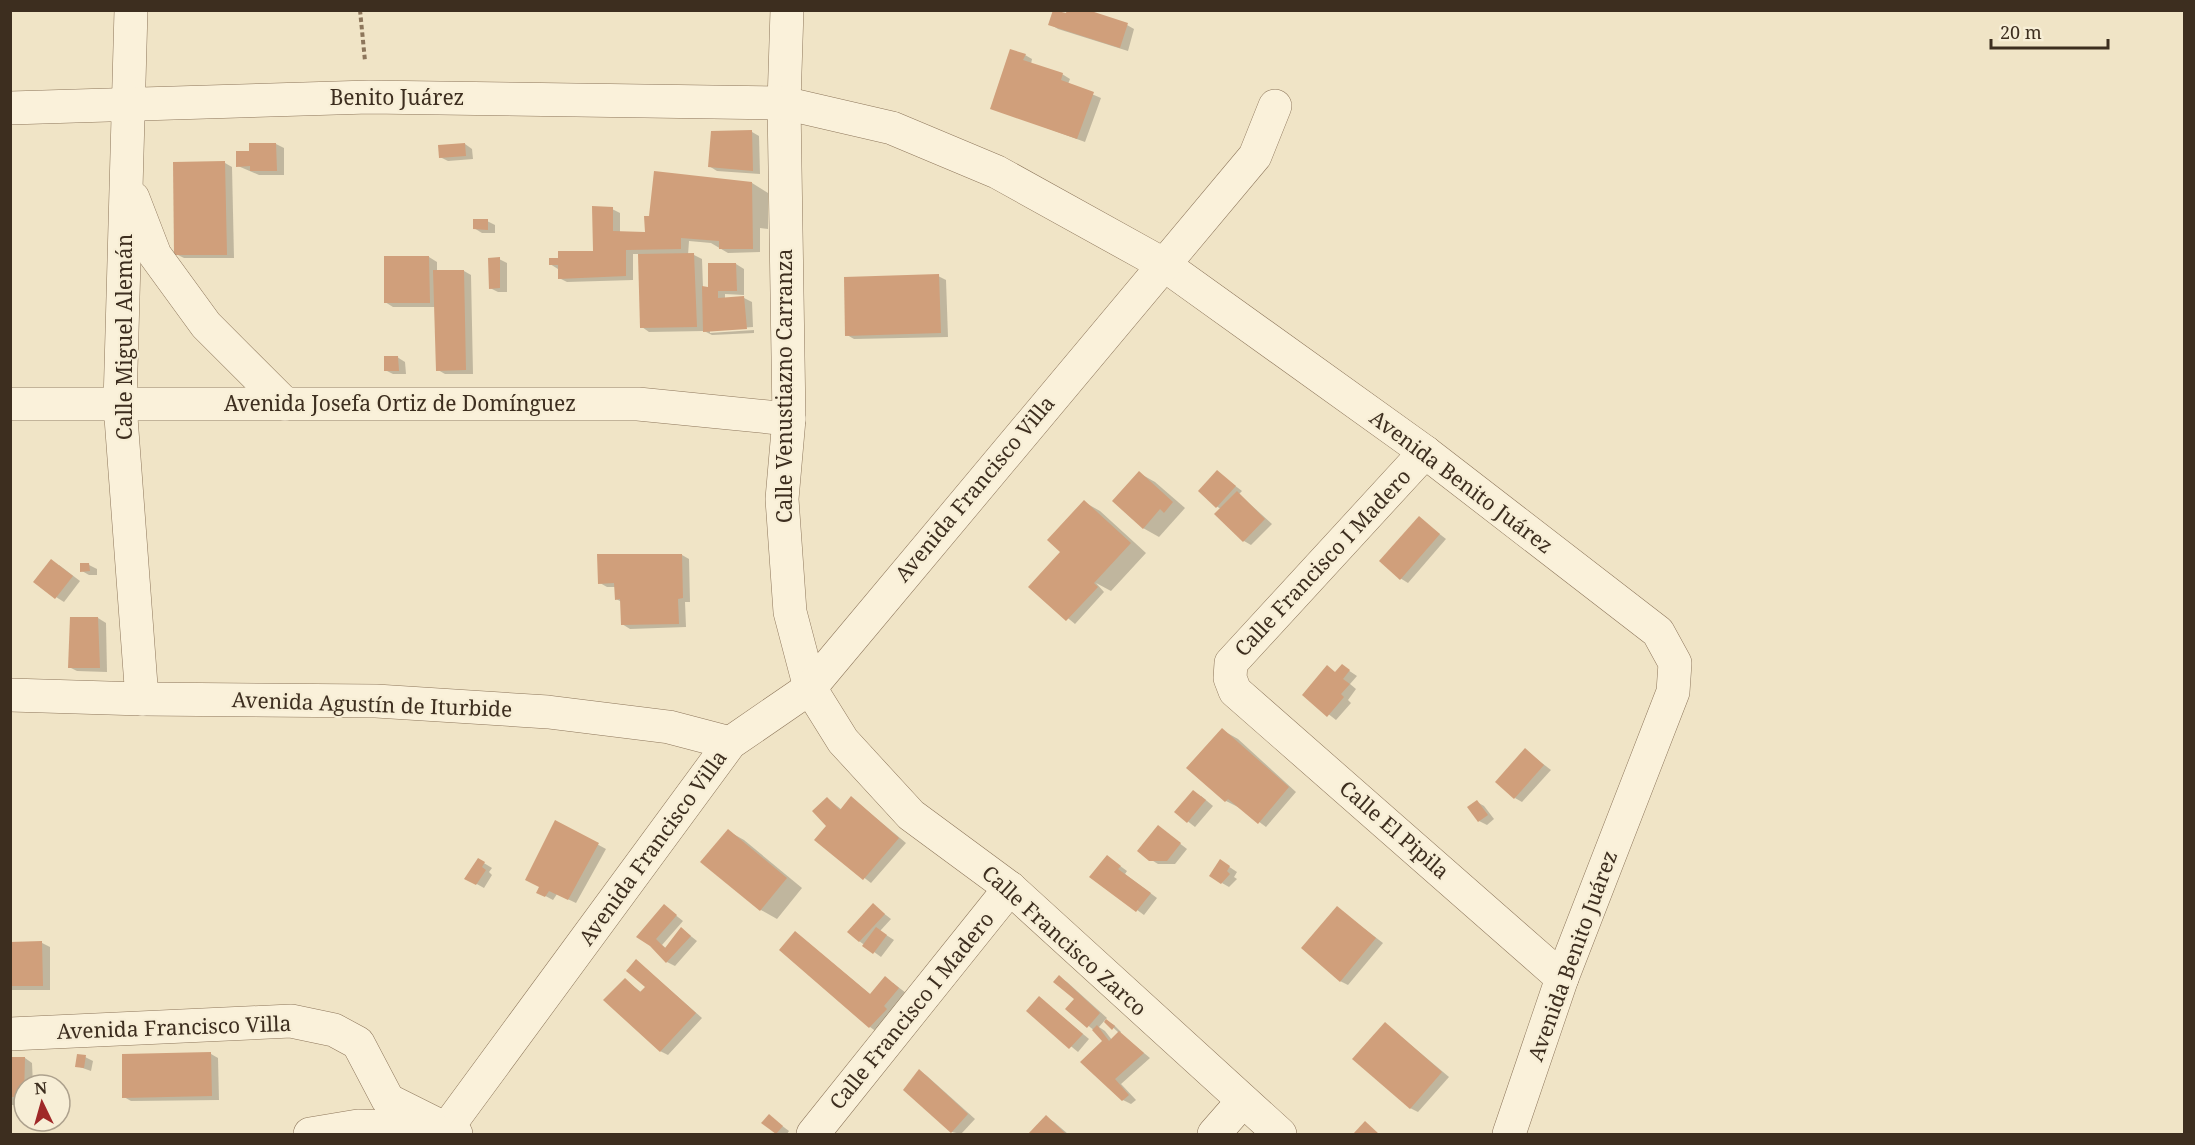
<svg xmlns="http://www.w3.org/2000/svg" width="2195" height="1145" viewBox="0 0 2195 1145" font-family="'Noto Serif',serif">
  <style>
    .shadow { fill: #0003; fill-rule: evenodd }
    .building { fill: #d09f7b }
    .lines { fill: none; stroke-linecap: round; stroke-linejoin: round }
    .street-casing { stroke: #8d765b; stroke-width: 34 }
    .path { stroke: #8d765b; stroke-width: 4; stroke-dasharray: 4.5 3; stroke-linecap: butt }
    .street { stroke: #faf1da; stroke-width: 33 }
    .labels { text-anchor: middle; stroke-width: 4.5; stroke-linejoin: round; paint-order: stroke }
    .street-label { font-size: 21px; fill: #3d2e1f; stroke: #f7eed6 }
  </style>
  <rect width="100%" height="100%" fill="#f0e4c6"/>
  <g class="shadow">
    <polygon points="1050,24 1127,25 1134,29 1128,51 1058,29"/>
    <polygon points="1025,55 1032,59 1031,64 1062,74 1070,79 1068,84 1101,98 1085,142 992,108"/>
    <polygon points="752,132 759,136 760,174 717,171 709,166"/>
    <polygon points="276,144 284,148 284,175 259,175 238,166 251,153"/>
    <polygon points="465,144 472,149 473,159 448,161 440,157"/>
    <polygon points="225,163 232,167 234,258 184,258 176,254"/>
    <polygon points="752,183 768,193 768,229 760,228 760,252 728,253 711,243 689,241 688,255 694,255 702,259 703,288 709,288 736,264 744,269 744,295 725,294 725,299 744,298 752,302 753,327 710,330 710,333 754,330 754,333 712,335 704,331 649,332 642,327 639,254 633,254 633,280 567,282 559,278 558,269 550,264 594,252 612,209 620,213 620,233 646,233"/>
    <polygon points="487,221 495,225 495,233 482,233 474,228"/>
    <polygon points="429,257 437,262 437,271 464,271 471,275 473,374 445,374 438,370 436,307 393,307 385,302"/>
    <polygon points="499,259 507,263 507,292 498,292 490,288"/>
    <polygon points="938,276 946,280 948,337 854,339 847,335"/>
    <polygon points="397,357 405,362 406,374 393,374 385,370"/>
    <polygon points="1217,472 1242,491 1239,494 1272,524 1251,545 1244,541 1221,509 1216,506"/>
    <polygon points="1139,473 1155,482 1185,508 1159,537 1143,528"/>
    <polygon points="1084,502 1100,511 1146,553 1111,591 1096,583 1104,592 1075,624 1030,587 1062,552"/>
    <polygon points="1419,518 1446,539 1408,583 1400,578"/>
    <polygon points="682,555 689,559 690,602 685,602 686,627 630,629 622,624 622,602 616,599 616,587 607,587 600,583"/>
    <polygon points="59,565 80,581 64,602 56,597"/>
    <polygon points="89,565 97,569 97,575 89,575 82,571"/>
    <polygon points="98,618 106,623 107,672 77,671 69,667"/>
    <polygon points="1342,666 1357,676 1350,684 1356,689 1348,700 1351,703 1336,720 1304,695 1327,667 1336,673"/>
    <polygon points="1222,730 1238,739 1296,792 1266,827 1242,809 1226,801"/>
    <polygon points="1525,750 1551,770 1522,802 1515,798"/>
    <polygon points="1201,796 1213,806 1195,827 1176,812"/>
    <polygon points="827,798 842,810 852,798 906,843 871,883 816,840 828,826"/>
    <polygon points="1477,802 1484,806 1494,819 1487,825 1479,821"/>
    <polygon points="556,822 606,849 576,903 557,894 553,900 538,892"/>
    <polygon points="728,831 744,840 802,888 777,919 761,910 702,862"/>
    <polygon points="1165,832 1187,849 1175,864 1158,864 1150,859"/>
    <polygon points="1108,857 1127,871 1125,874 1157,898 1144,915 1092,877"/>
    <polygon points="479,860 492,868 489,872 492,875 484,888 466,878"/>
    <polygon points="1228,866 1237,872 1234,877 1237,879 1229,887 1222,883"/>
    <polygon points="873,905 891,919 880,931 894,940 881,957 859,941"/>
    <polygon points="664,906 683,921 662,945 667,949 682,929 697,941 675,966 667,962 651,944"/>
    <polygon points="1337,908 1383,943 1348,985 1340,981"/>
    <polygon points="796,933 871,995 893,983 906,993 877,1032 870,1027"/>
    <polygon points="10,943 42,943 50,947 50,990 10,990"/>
    <polygon points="636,961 643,966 702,1018 668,1055 660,1051 625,980 641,992 647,987"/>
    <path d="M1059,977L1067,982L1107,1018L1105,1020L1114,1025L1121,1032L1120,1033L1150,1058L1121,1084L1136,1100L1131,1104L1123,1100L1082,1062L1104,1041L1095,1031L1067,1009L1076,999ZM1105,1020L1119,1033L1112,1040L1105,1031L1099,1027Z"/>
    <polygon points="1040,998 1089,1039 1078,1052 1028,1011"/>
    <polygon points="1386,1024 1449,1077 1418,1112 1410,1108"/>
    <polygon points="211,1054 218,1058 219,1100 131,1101 124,1097"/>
    <polygon points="85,1057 93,1061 91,1071 77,1066"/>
    <polygon points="25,1058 32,1063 33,1085 24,1085 24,1101 16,1101 17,1105 10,1105 10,1059"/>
    <polygon points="920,1071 927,1076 975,1119 961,1134 952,1132"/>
    <polygon points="769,1116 789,1131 787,1134 777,1134 763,1123"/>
    <polygon points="1046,1117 1054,1122 1068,1134 1030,1134"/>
  </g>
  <g class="building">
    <polygon points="1053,10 1066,13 1067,10 1088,10 1128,23 1120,48 1048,25"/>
    <polygon points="1010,49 1026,54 1023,60 1063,73 1061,80 1094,92 1077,139 990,109"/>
    <polygon points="752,130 753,171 708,167 711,131"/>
    <polygon points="249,143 276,143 277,171 250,171 250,166 236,167 236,151 249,151"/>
    <polygon points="465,143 466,156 439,158 438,145"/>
    <polygon points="225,161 227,255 174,255 173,162"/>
    <polygon points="654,171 752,182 753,249 719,249 719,241 681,238 681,249 626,250 626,276 558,279 558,265 549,265 549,258 558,258 558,251 593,251 592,206 613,207 613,231 645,232 644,216 649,216"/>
    <polygon points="473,219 488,219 488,230 473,229"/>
    <polygon points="694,253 697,327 640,328 638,254"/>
    <polygon points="384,256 429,256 430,303 384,303"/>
    <polygon points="500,257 500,288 489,289 488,258"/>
    <polygon points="708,263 736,263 737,291 718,291 718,298 744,296 747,329 703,332 702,286 708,287"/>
    <polygon points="433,270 464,270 466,370 436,371"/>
    <polygon points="939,274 941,333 845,336 844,277"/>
    <polygon points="384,356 398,356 399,371 384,371"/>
    <polygon points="1217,470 1236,486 1216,508 1198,491"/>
    <polygon points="1139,471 1173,502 1164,513 1160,509 1143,529 1112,501"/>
    <polygon points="1237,491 1265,519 1243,542 1214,514"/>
    <polygon points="1084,500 1131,543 1094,583 1098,587 1066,621 1028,587 1060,552 1047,540"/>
    <polygon points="1419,516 1440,534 1400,580 1379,561"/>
    <polygon points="597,554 682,554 683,598 678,599 679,624 621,625 620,599 615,600 614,583 598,584"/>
    <polygon points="51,559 73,576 55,599 33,582"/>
    <polygon points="80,563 89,563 90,571 80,572"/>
    <polygon points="70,617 98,617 100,668 68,668"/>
    <polygon points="1342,664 1350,670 1343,679 1350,684 1341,694 1344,697 1327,717 1302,695 1327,665 1335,672"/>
    <polygon points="1222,728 1289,787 1258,824 1228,799 1225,802 1186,768"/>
    <polygon points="1525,748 1544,765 1514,799 1495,782"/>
    <polygon points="1193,790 1206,800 1187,823 1174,812"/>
    <polygon points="851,796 899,838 863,880 814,840 826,826 812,811 827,797 840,810"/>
    <polygon points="1477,800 1488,815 1478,822 1467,807"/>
    <polygon points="555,820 599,843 568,900 549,891 545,897 536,893 539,887 525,880"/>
    <polygon points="1158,825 1181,843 1167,861 1149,861 1137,851"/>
    <polygon points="728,829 787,878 760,911 700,862"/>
    <polygon points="1107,855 1121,866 1118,869 1151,893 1136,912 1089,877"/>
    <polygon points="478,858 485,862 482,867 486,870 476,885 464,879"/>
    <polygon points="1220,859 1230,866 1227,871 1230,874 1221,884 1209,876"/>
    <polygon points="873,903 885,914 859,942 847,932"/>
    <polygon points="664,904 677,915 656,939 665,948 681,927 691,936 666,963 650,946 636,937"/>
    <polygon points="1337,906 1376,938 1340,982 1301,948"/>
    <polygon points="876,927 887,935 873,954 862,946"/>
    <polygon points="795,931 870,994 885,976 899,988 884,1006 887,1009 869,1028 779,950"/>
    <polygon points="42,941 43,986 10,986 10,942"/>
    <polygon points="636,959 696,1013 660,1052 603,1000 625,978 640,992 645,987 626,971"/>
    <polygon points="1059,975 1100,1013 1087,1028 1065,1009 1074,999 1053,982"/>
    <polygon points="1039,996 1083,1034 1069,1049 1026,1011"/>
    <polygon points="1106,1019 1115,1026 1112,1030 1104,1022"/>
    <polygon points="1385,1022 1442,1072 1410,1109 1352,1059"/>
    <polygon points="1097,1025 1109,1041 1119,1031 1144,1053 1115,1079 1129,1095 1122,1101 1080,1062 1102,1041 1092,1030"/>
    <polygon points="211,1052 212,1096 122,1098 122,1054"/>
    <polygon points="77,1054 86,1055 84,1068 75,1067"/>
    <polygon points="10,1057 25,1057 24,1097 10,1097"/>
    <polygon points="919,1069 968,1114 951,1133 903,1090"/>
    <polygon points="769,1114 783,1126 776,1134 761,1123"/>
    <polygon points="1046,1115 1066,1134 1028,1134"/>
    <polygon points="1365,1121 1379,1134 1353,1134"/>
  </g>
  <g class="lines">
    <defs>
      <g id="street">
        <polyline points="131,10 120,404 142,699"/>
        <polyline points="787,10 784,103 789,419 782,499 790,612 810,688 843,741 911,815 1010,888 1280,1134"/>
        <polyline points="10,108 369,97 784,103 892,128 997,172 1163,264 1425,452 1658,632 1675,663 1673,692 1562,978 1509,1134"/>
        <polyline points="133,198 155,255 206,325 285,404"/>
        <polyline points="10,404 638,404 789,419"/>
        <polyline points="1425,452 1231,663 1230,678 1235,691 1562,978"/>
        <polyline points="10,695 142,699 376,701 548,712 669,727 730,743"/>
        <polyline points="10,1034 291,1021 334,1030 358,1043 388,1100 456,1134"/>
        <polyline points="447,1128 730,743 810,688 1255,156 1275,106"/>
        <polyline points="310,1134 358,1126 433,1128"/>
        <polyline points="813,1134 1010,888"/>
        <polyline points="1214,1134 1242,1102"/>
      </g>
    </defs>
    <use href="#street" class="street-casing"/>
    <polyline class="path" points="360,10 365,61"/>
    <use href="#street" class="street"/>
  </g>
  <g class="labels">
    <g class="street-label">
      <text x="397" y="105">Benito Juárez</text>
      <text transform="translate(125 337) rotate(-90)" y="7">Calle Miguel Alemán</text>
      <text transform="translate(785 386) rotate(-90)" y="7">Calle Venustiazno Carranza</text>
      <text x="400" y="411">Avenida Josefa Ortiz de Domínguez</text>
      <text transform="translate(1461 482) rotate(37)" y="7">Avenida Benito Juárez</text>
      <text transform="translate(975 489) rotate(-50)" y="7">Avenida Francisco Villa</text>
      <text transform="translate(1323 563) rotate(-47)" y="7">Calle Francisco I Madero</text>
      <text transform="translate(372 705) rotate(2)" y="7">Avenida Agustín de Iturbide</text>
      <text transform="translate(1394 830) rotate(41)" y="7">Calle El Pipila</text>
      <text transform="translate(653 848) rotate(-54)" y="7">Avenida Francisco Villa</text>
      <text transform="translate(1064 941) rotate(42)" y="7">Calle Francisco Zarco</text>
      <text transform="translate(1573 956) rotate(-70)" y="7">Avenida Benito Juárez</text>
      <text transform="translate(912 1011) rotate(-51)" y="7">Calle Francisco I Madero</text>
      <text transform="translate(174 1028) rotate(-2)" y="7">Avenida Francisco Villa</text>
    </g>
  </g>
  <rect width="2195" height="1145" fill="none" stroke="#3d2e1f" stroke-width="24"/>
  <g transform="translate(42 1103) rotate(355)"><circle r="28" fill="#f7eed6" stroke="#ada18d" stroke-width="1.5"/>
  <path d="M0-4.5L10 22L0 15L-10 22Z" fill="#9f2828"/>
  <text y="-9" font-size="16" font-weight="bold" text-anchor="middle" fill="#3d2e1f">N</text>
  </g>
  <path d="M1991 39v9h117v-9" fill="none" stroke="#3d2e1f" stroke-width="3"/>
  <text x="2000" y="39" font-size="18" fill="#3d2e1f" stroke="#f7eed6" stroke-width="4.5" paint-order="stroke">20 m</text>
</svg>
